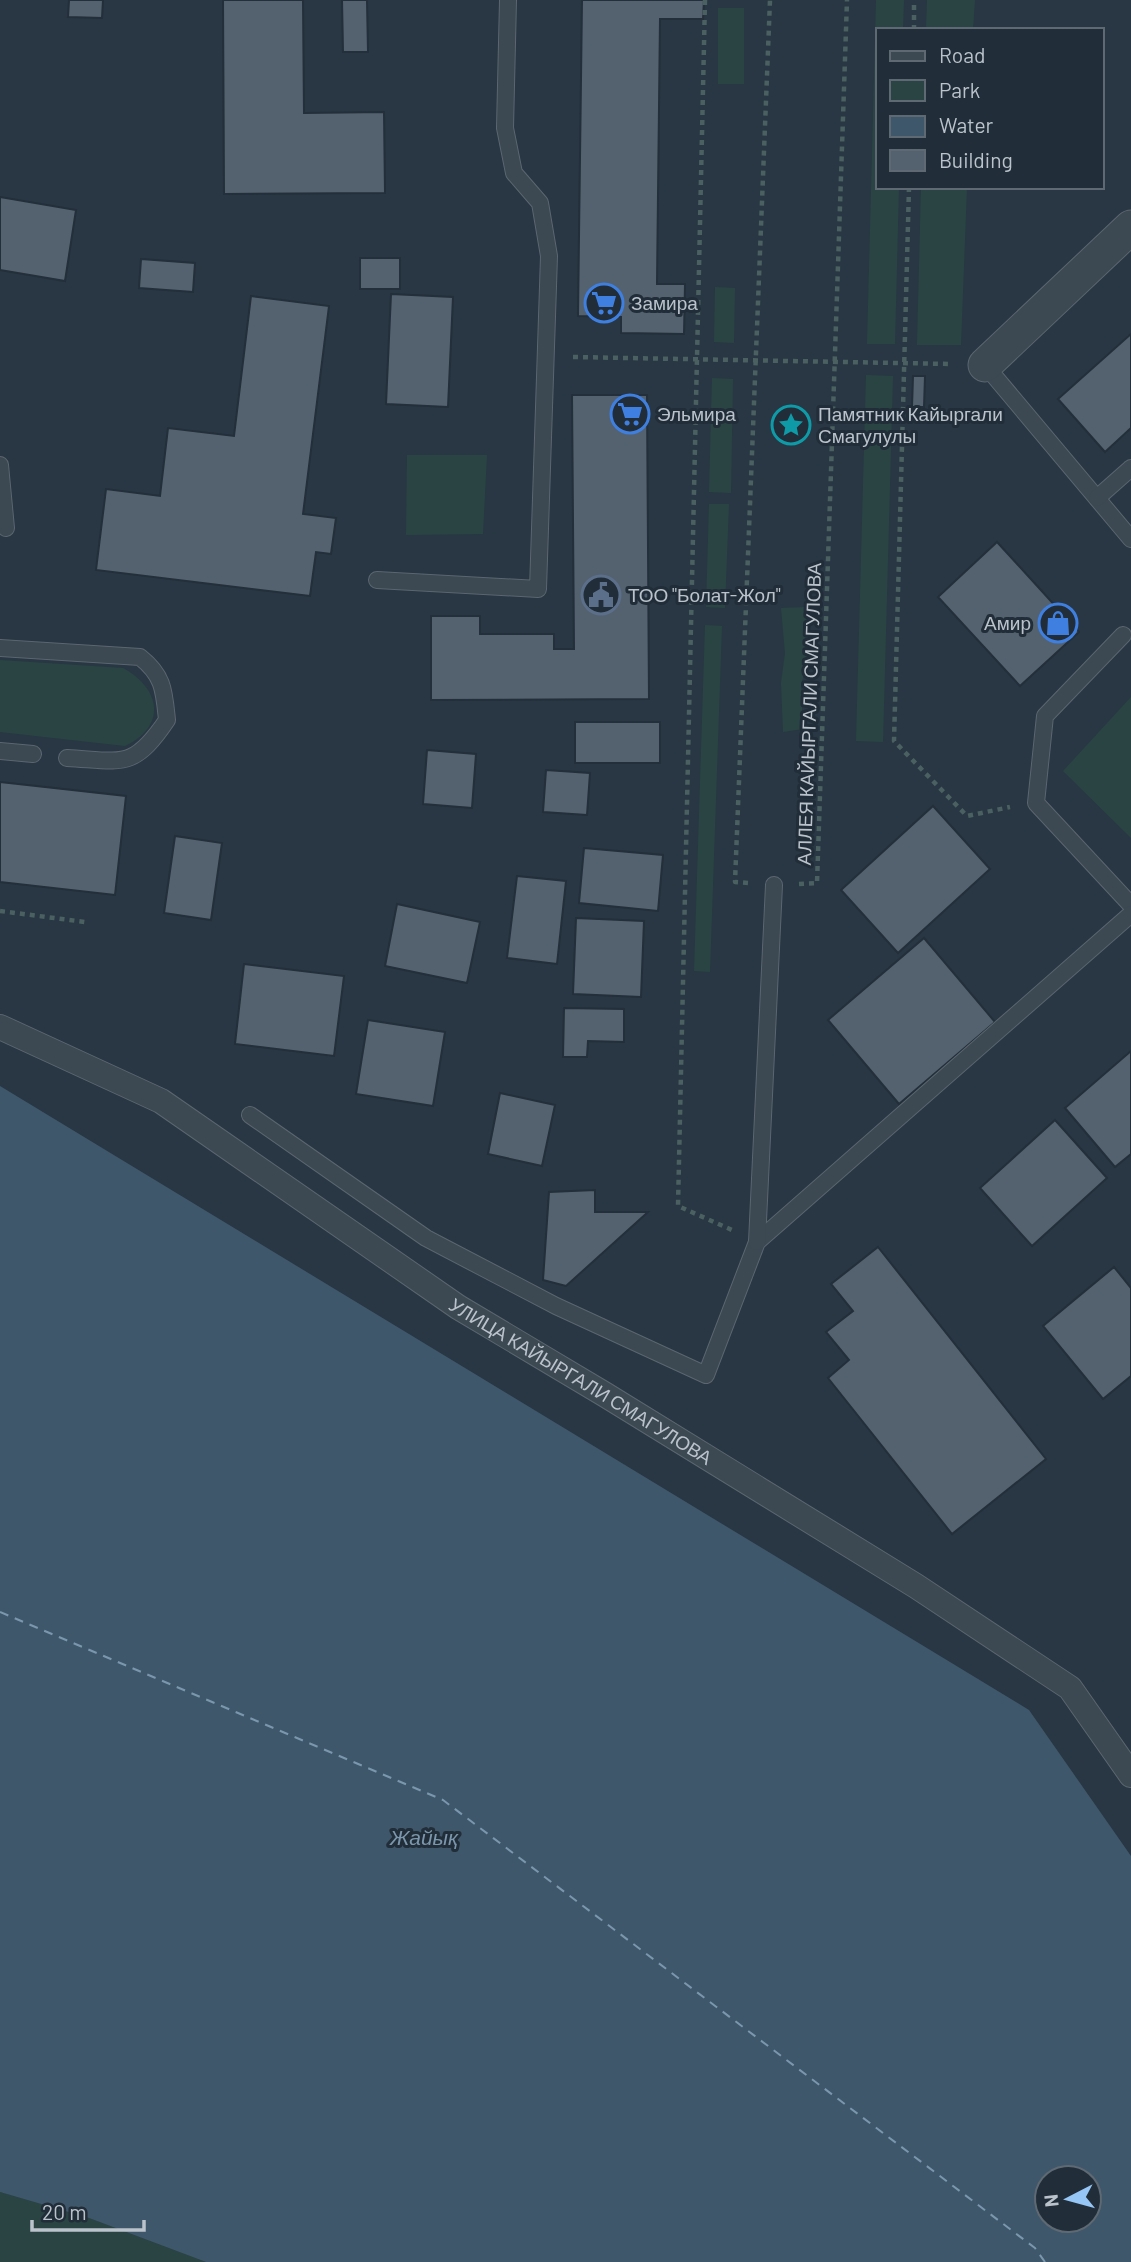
<svg xmlns="http://www.w3.org/2000/svg" width="1131" height="2262" viewBox="0 0 1131 2262" font-family="Barlow,sans-serif">
  <style>
    .green { fill: #2a4443 }
    .water { fill: #3f576b; fill-rule: evenodd }
    .lines { fill: none; stroke-linecap: round; stroke-linejoin: round }
    .ferry { stroke: #7b97ad; stroke-width: 2; stroke-dasharray: 9 7; stroke-linecap: butt }
    .building { fill: #54626f; stroke: #232f3a; stroke-width: 2 }
    .service-casing { stroke: #5b6670; stroke-width: 18 }
    .pedestrian-casing { stroke: #5b6670; stroke-width: 26 }
    .minor-casing { stroke: #5b6670; stroke-width: 35 }
    .path { stroke: #4b6161; stroke-width: 4.5; stroke-dasharray: 5 5; stroke-linecap: butt }
    .service { stroke: #3c4852; stroke-width: 16 }
    .pedestrian { stroke: #3c4852; stroke-width: 24 }
    .minor { stroke: #3c4852; stroke-width: 33 }
    .labels { text-anchor: middle; stroke-width: 6; stroke-linejoin: round; paint-order: stroke }
    .poi-label { font-size: 19px; fill: #bac3cc; stroke: #212d38; text-anchor: start }
    .street-label { font-size: 19px; fill: #bac3cc; stroke: #212d38 }
    .water-label { font-size: 21px; font-style: italic; fill: #7b97ad; stroke: #212d38 }
  </style>
  <rect width="100%" height="100%" fill="#283743"/>
  <g class="green">
    <polygon points="876,0 904,0 903,30 877,30 877,187 899,187 895,344 867,344"/>
    <polygon points="927,0 975,0 973,30 926,30"/>
    <rect x="718" y="8" width="26" height="76"/>
    <polygon points="921,187 967,187 961,345 917,345"/>
    <polygon points="715,287 735,288 734,343 714,342"/>
    <polygon points="866,375 893,376 883,742 856,741"/>
    <polygon points="712,378 733,379 731,493 709,492"/>
    <polygon points="407,455 487,455 483,534 406,535"/>
    <polygon points="709,504 729,504 725,608 706,607"/>
    <polygon points="805,607 812,643 801,685 803,729 783,732 781,683 785,653 781,608"/>
    <polygon points="705,625 722,626 710,972 694,971"/>
    <path d="M0,660L123,668C161,689 167,726 125,746L0,732Z"/>
    <polygon points="1131,697 1131,838 1063,771"/>
    <polygon points="0,2192 89,2218 206,2262 0,2262"/>
  </g>
  <path class="water" d="M0,1086L1029,1710L1131,1856V2262H206L89,2218L0,2192ZM1047,2178H1089V2220H1047Z"/>
  <g class="lines">
    <polyline class="ferry" points="0,1612 443,1800 1035,2248 1045,2262"/>
  </g>
  <g class="building">
    <polygon points="69,0 103,0 102,18 68,17"/>
    <polygon points="223,0 303,0 304,113 384,112 385,193 224,194"/>
    <polygon points="342,0 367,0 368,52 343,52"/>
    <polygon points="582,0 704,0 703,19 660,19 657,284 685,284 684,334 621,333 621,317 578,316"/>
    <polygon points="0,197 76,210 65,281 0,270"/>
    <rect x="360" y="258" width="40" height="31"/>
    <polygon points="141,259 195,263 193,292 139,288"/>
    <polygon points="391,294 453,297 448,407 386,404"/>
    <polygon points="251,296 329,306 303,514 336,518 331,554 316,552 310,596 96,570 106,489 160,496 168,428 234,436"/>
    <polygon points="1131,334 1131,428 1105,452 1058,399"/>
    <polygon points="913,376 925,376 924,407 912,407"/>
    <polygon points="572,395 647,395 649,699 431,700 431,616 480,616 480,634 554,634 554,649 574,649"/>
    <polygon points="997,542 1079,632 1020,686 938,597"/>
    <rect x="575" y="722" width="85" height="41"/>
    <polygon points="427,750 476,754 472,808 423,804"/>
    <polygon points="546,770 590,773 587,815 543,812"/>
    <polygon points="0,782 126,796 115,895 0,882"/>
    <polygon points="933,806 990,869 898,953 841,890"/>
    <polygon points="175,836 222,843 211,920 164,913"/>
    <polygon points="584,848 663,855 658,911 579,903"/>
    <polygon points="517,876 566,881 557,964 507,958"/>
    <polygon points="397,904 480,922 467,983 385,966"/>
    <polygon points="576,918 644,921 641,997 573,994"/>
    <polygon points="924,938 995,1022 899,1104 828,1020"/>
    <polygon points="244,964 344,976 334,1056 235,1044"/>
    <polygon points="564,1008 624,1009 624,1042 588,1041 587,1057 563,1057"/>
    <polygon points="368,1020 445,1032 433,1106 356,1094"/>
    <polygon points="1131,1051 1131,1154 1115,1167 1065,1108"/>
    <polygon points="500,1093 555,1105 542,1166 488,1154"/>
    <polygon points="1055,1120 1107,1178 1032,1246 980,1188"/>
    <polygon points="595,1190 595,1212 648,1212 566,1286 543,1280 549,1192"/>
    <polygon points="878,1247 1046,1459 952,1534 828,1378 849,1360 826,1332 853,1311 831,1284"/>
    <polygon points="1114,1267 1131,1288 1131,1376 1103,1399 1043,1326"/>
  </g>
  <g class="lines">
    <defs>
      <g id="service">
        <polyline points="985,365 1131,539"/>
        <polyline points="0,465 6,528"/>
        <polyline points="1097,498 1131,468"/>
        <polyline points="377,580 538,589 549,256 540,203 514,173 505,128 508,0"/>
        <polyline points="1123,635 1045,716 1036,803 1131,905"/>
        <path d="M0,648L140,657C164,676 164,691 167,720C133,770 123,761 67,758"/>
        <polyline points="0,751 33,754"/>
        <polyline points="250,1115 426,1238 556,1306 706,1375 757,1242 1131,914"/>
        <polyline points="757,1242 774,885"/>
      </g>
      <g id="pedestrian">
        <path id="s1" d="M0,1027L161,1101L458,1307L604,1394L916,1586L1070,1688L1131,1775"/>
      </g>
      <polyline id="minor" points="985,365 1131,227"/>
    </defs>
    <use href="#service" class="service-casing"/>
    <use href="#pedestrian" class="pedestrian-casing"/>
    <use href="#minor" class="minor-casing"/>
    <g class="path">
      <polyline points="705,0 678,1206 732,1230"/>
      <polyline points="914,30 914,0"/>
      <polyline points="909,187 894,741 967,816 1010,807"/>
      <polyline points="573,357 952,364"/>
      <polyline points="748,883 735,882 770,0"/>
      <polyline points="799,884 817,883 847,0"/>
      <polyline points="0,911 85,922"/>
    </g>
    <use href="#service" class="service"/>
    <use href="#pedestrian" class="pedestrian"/>
    <use href="#minor" class="minor"/>
  </g>
  <defs>
    <symbol id="supermarket-ring" viewBox="-11 -11 22 22"><circle r="9.5" fill="#212d38" stroke="#3f7fe0" stroke-width="1.5"/><path d="M-6-5.5h2.5l.6 2H6L4.5 2H-2.5L-4.4-4H-6ZM-1.5 3.2a1.3 1.3 0 1 0 .1 0ZM3 3.2a1.3 1.3 0 1 0 .1 0Z" fill="#3f7fe0"/></symbol>
    <symbol id="sight-ring" viewBox="-11 -11 22 22"><circle r="9.5" fill="#212d38" stroke="#0f9aa8" stroke-width="1.5"/><path d="M0-6L1.8-2.2L6-1.7L2.9 1.2L3.7 5.4L0 3.3L-3.7 5.4L-2.9 1.2L-6-1.7L-1.8-2.2Z" fill="#0f9aa8"/></symbol>
    <symbol id="civic-ring" viewBox="-11 -11 22 22"><circle r="9.5" fill="#212d38" stroke="#5c6f8a" stroke-width="1.5"/><path d="M-.6-6.5H3V-4.5H.6V-3L4-1V1h2V6H-6V1h2V-1L-.6-3ZM-1.2 2.5V6h2.4V2.5Z" fill="#5c6f8a"/></symbol>
    <symbol id="shop-ring" viewBox="-11 -11 22 22"><circle r="9.5" fill="#212d38" stroke="#3f7fe0" stroke-width="1.5"/><path d="M-5-2.5h2.3a2.7 3.5 0 0 1 5.4 0H5L5.5 6h-11ZM-1.5-2.5h3a1.5 2.3 0 0 0-3 0Z" fill="#3f7fe0"/></symbol>
  </defs>
  <g fill-rule="evenodd">
    <use href="#supermarket-ring" x="582" y="281" width="44" height="44"/>
    <use href="#supermarket-ring" x="608" y="392" width="44" height="44"/>
    <use href="#sight-ring" x="769" y="403" width="44" height="44"/>
    <use href="#civic-ring" x="579" y="573" width="44" height="44"/>
    <use href="#shop-ring" x="1036" y="601" width="44" height="44"/>
  </g>
  <g class="labels">
    <g class="poi-label">
      <text x="631" y="310">Замира</text>
      <text x="657" y="421">Эльмира</text>
      <text x="818" y="421">Памятник Кайыргали<tspan x="818" dy="22">Смагулулы</tspan></text>
      <text x="628" y="602">ТОО "Болат-Жол"</text>
      <text x="1031" y="630" text-anchor="end">Амир</text>
    </g>
    <g class="street-label">
      <text transform="translate(809 714) rotate(-88)" y="7">АЛЛЕЯ КАЙЫРГАЛИ СМАГУЛОВА</text>
      <text dy="7" stroke="none"><textPath href="#s1" startOffset="682">УЛИЦА КАЙЫРГАЛИ СМАГУЛОВА</textPath></text>
    </g>
    <g class="water-label">
      <text x="424" y="1845">Жайық</text>
    </g>
  </g>
  <rect x="876" y="28" width="228" height="161" fill="#212d38" stroke="#5e6973" stroke-width="2"/>
  <rect x="890" y="51" width="35" height="10" fill="#3c4852" stroke="#5e6973" stroke-width="2"/>
  <text x="939" y="63" font-size="21" fill="#bac3cc">Road</text>
  <rect x="890" y="80" width="35" height="21" fill="#2a4443" stroke="#5e6973" stroke-width="2"/>
  <text x="939" y="98" font-size="21" fill="#bac3cc">Park</text>
  <rect x="890" y="116" width="35" height="21" fill="#3f576b" stroke="#5e6973" stroke-width="2"/>
  <text x="939" y="133" font-size="21" fill="#bac3cc">Water</text>
  <rect x="890" y="150" width="35" height="21" fill="#54626f" stroke="#5e6973" stroke-width="2"/>
  <text x="939" y="168" font-size="21" fill="#bac3cc">Building</text>
  <g transform="translate(1068 2199) rotate(264)"><circle r="33" fill="#212d38" stroke="#5e6973" stroke-width="2"/>
  <path d="M0-5L12 26L0 18L-12 26Z" fill="#96c6f5"/>
  <text y="-10" font-size="19" font-weight="bold" text-anchor="middle" fill="#bac3cc">N</text>
  </g>
  <path d="M32 2220v10h112v-10" fill="none" stroke="#bac3cc" stroke-width="3.5"/>
  <text x="42" y="2220" font-size="21" fill="#bac3cc" stroke="#212d38" stroke-width="5" paint-order="stroke">20 m</text>
</svg>
